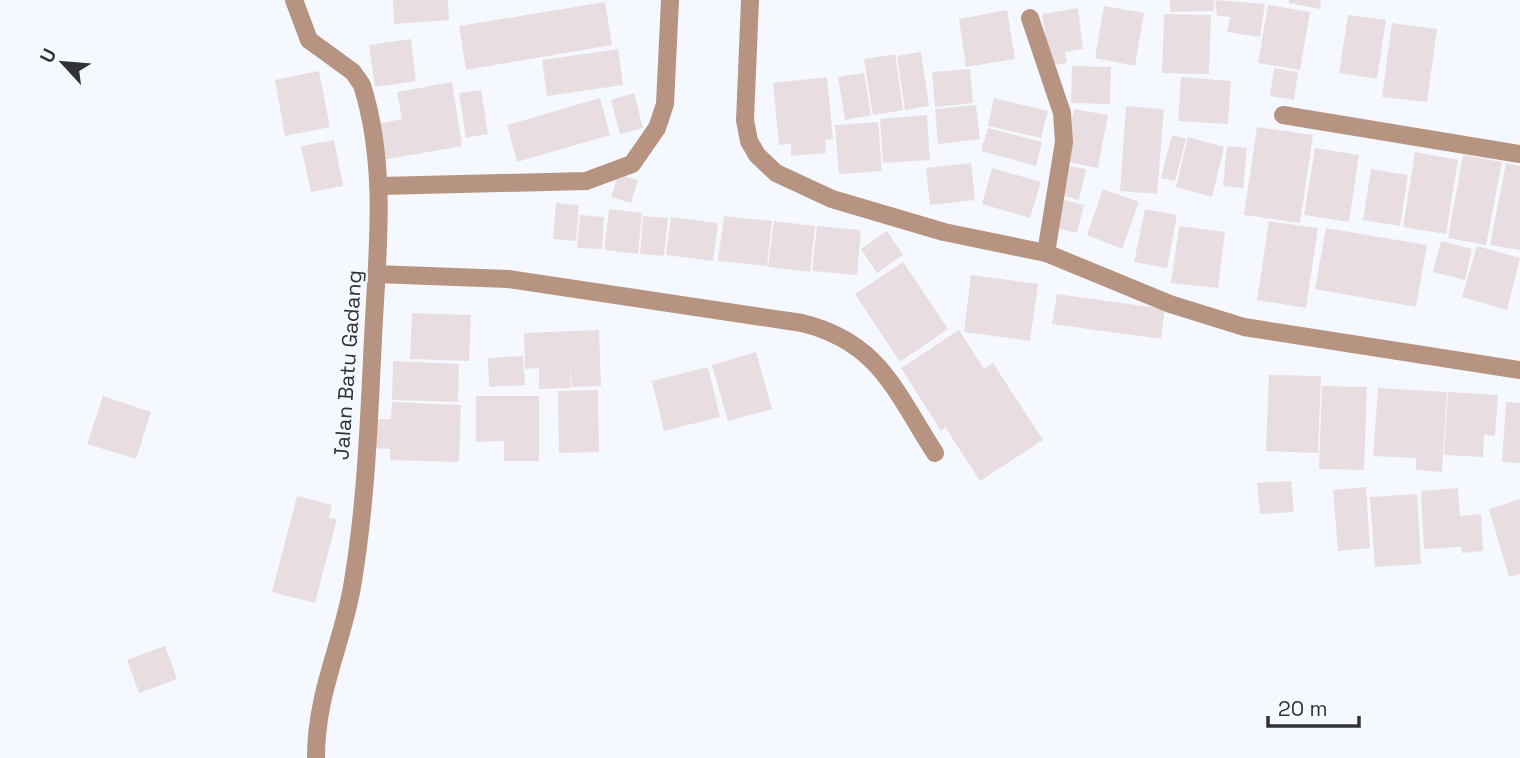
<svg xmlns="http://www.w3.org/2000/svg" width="1520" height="758" viewBox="0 0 1520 758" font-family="'Space Grotesk',sans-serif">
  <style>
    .building { fill: #e8dee2 }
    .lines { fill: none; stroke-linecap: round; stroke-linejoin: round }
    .street { stroke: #b79382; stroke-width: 18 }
    .labels { text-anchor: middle; stroke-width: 5; stroke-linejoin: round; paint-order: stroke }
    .street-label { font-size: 21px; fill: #303235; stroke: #f5f9ff }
  </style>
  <rect width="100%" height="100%" fill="#f5f9ff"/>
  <g class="building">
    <polygon points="393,0 448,0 449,20 394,24"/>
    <polygon points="1170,0 1214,0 1214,11 1170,12"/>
    <polygon points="1215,0 1265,4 1260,37 1227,32 1230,17 1217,16"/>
    <polygon points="1289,0 1321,0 1320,9 1289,3"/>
    <polygon points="605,2 612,45 466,70 459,26"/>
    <polygon points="1268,5 1310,12 1300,70 1258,63"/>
    <polygon points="1104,6 1144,13 1135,66 1095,58"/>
    <polygon points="1078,8 1083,49 1065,52 1067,63 1050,65 1042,14"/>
    <polygon points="1007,10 1015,59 966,67 959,19"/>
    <polygon points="1164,14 1211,15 1209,74 1162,73"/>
    <polygon points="1348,15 1386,20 1377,79 1339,73"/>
    <polygon points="1392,23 1437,29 1427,102 1382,97"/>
    <polygon points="411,39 416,81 375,87 369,45"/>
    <polygon points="618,49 623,85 547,96 542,60"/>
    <polygon points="921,52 929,106 905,110 897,56"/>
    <polygon points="895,54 903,110 873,115 864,59"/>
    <polygon points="1072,66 1111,67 1110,104 1071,103"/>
    <polygon points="1274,68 1298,72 1294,100 1270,96"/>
    <polygon points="970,69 973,103 935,107 932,72"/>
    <polygon points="319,71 330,127 285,136 275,80"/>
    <polygon points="864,73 871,115 845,120 838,77"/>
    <polygon points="827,77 833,139 825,140 826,153 791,156 791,144 779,145 773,83"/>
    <polygon points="1181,77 1231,81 1228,124 1178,121"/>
    <polygon points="452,82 462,146 383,160 377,124 402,119 397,92"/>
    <polygon points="481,90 488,134 466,138 459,93"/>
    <polygon points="634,93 643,128 620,134 611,100"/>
    <polygon points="600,98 610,135 517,162 507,125"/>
    <polygon points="994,98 1048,111 1041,138 988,126"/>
    <polygon points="976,105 980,139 938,144 935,109"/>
    <polygon points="1126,106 1164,109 1157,194 1120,191"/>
    <polygon points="1074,109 1108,115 1098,168 1063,161"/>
    <polygon points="927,115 930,160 883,163 880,119"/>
    <polygon points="878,122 882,171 839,174 835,125"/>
    <polygon points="1257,127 1313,135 1300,223 1244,215"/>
    <polygon points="988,128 1042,142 1036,166 981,151"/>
    <polygon points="1172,135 1186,139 1175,181 1161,178"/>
    <polygon points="1188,137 1224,147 1212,197 1176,187"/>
    <polygon points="334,140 343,186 311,192 301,146"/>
    <polygon points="1227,146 1247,148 1243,188 1223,186"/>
    <polygon points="1315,148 1359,155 1349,222 1304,215"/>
    <polygon points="1415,152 1458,160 1446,234 1403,227"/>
    <polygon points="1463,155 1502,162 1486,245 1448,238"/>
    <polygon points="971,163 975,200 930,205 926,168"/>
    <polygon points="1506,163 1520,166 1520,250 1490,245"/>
    <polygon points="1068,166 1086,169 1079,200 1061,195"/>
    <polygon points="992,168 1041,182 1030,218 982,204"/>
    <polygon points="1371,169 1408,175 1400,226 1363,220"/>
    <polygon points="618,175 638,180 631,203 611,197"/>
    <polygon points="1103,189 1139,202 1122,249 1087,235"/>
    <polygon points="1060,199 1084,205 1077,233 1053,227"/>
    <polygon points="556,203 579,205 576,241 553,239"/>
    <polygon points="609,209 642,213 638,254 604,250"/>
    <polygon points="1145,209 1177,215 1167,268 1134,262"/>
    <polygon points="580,215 604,217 602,249 577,248"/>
    <polygon points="643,216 668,218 664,256 640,254"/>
    <polygon points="724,216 772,221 767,266 718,261"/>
    <polygon points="671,217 718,223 713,261 666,255"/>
    <polygon points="774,221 815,226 810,272 768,267"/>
    <polygon points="1269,221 1318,228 1306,308 1257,300"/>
    <polygon points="817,226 861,230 857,275 812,271"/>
    <polygon points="1179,226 1225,232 1218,288 1171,283"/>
    <polygon points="1326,228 1427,245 1416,307 1315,289"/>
    <polygon points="887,231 903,255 877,273 861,249"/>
    <polygon points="1441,241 1472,249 1465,280 1433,272"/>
    <polygon points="1477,246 1520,258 1507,310 1462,297"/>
    <polygon points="903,262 948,329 900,362 855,294"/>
    <polygon points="971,275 1038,284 1030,341 964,332"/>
    <polygon points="1057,294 1165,309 1161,339 1052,324"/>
    <polygon points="412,313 471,315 469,361 410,359"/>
    <polygon points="599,330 601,386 572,387 570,364 571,388 539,389 539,368 525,369 524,333"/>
    <polygon points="959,330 984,369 993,363 1043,440 980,481 945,427 941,431 901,368"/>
    <polygon points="756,352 772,409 728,421 712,365"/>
    <polygon points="523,356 525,385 489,387 488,358"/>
    <polygon points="393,361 459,364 458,402 392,400"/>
    <polygon points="708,367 720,417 664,431 652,381"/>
    <polygon points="1269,375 1321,376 1318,453 1266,451"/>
    <polygon points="1322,386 1367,387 1364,470 1319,469"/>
    <polygon points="1378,388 1447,392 1442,472 1416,470 1416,458 1373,456"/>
    <polygon points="598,390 599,452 559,453 558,391"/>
    <polygon points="1448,392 1498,395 1495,436 1484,435 1483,457 1444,455"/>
    <polygon points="103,396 151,412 136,459 87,444"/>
    <polygon points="476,396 539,396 539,461 504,461 504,441 476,442"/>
    <polygon points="392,402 461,405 459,462 390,460 390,449 375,448 377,419 391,419"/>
    <polygon points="1506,402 1520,403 1520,463 1502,462"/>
    <polygon points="1291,481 1294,512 1260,514 1257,483"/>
    <polygon points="1366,487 1370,548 1338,551 1333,490"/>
    <polygon points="1458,488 1460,516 1481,514 1483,551 1462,553 1461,547 1424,549 1421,491"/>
    <polygon points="1417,494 1421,564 1375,567 1370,497"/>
    <polygon points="297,496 332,505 329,518 337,519 315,603 272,592"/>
    <polygon points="1520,499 1520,574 1509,577 1489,509"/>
    <polygon points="165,646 177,679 139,693 127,660"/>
  </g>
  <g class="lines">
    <g class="street">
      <path d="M294,0L309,40L353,72L362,85C388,168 377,253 373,338C369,421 366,505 352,587C341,648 316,693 316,758"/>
      <polyline points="750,0 745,120 749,141 757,155 776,173 832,199 944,232 1046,253 1170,304 1244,327 1520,370"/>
      <polyline points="1030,18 1062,113 1064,142 1046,253"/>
      <polyline points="1283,115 1520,154"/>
      <polyline points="381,186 586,181 632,164 657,128 665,104 670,0"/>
      <path d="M376,274L508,279L802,323C879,342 895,391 935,453"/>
    </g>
  </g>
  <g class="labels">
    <g class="street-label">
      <text transform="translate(348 365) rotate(-86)" y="7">Jalan Batu Gadang</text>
    </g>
  </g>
  <g transform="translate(63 63) rotate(296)" stroke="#f5f9ff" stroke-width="5" paint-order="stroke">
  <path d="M0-5L12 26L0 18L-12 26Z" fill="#303235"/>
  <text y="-10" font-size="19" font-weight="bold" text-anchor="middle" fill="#303235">U</text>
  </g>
  <path d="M1268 716v10h91v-10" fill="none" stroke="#303235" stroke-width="3.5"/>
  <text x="1278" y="716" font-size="21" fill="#303235" stroke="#f5f9ff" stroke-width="5" paint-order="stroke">20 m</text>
</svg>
